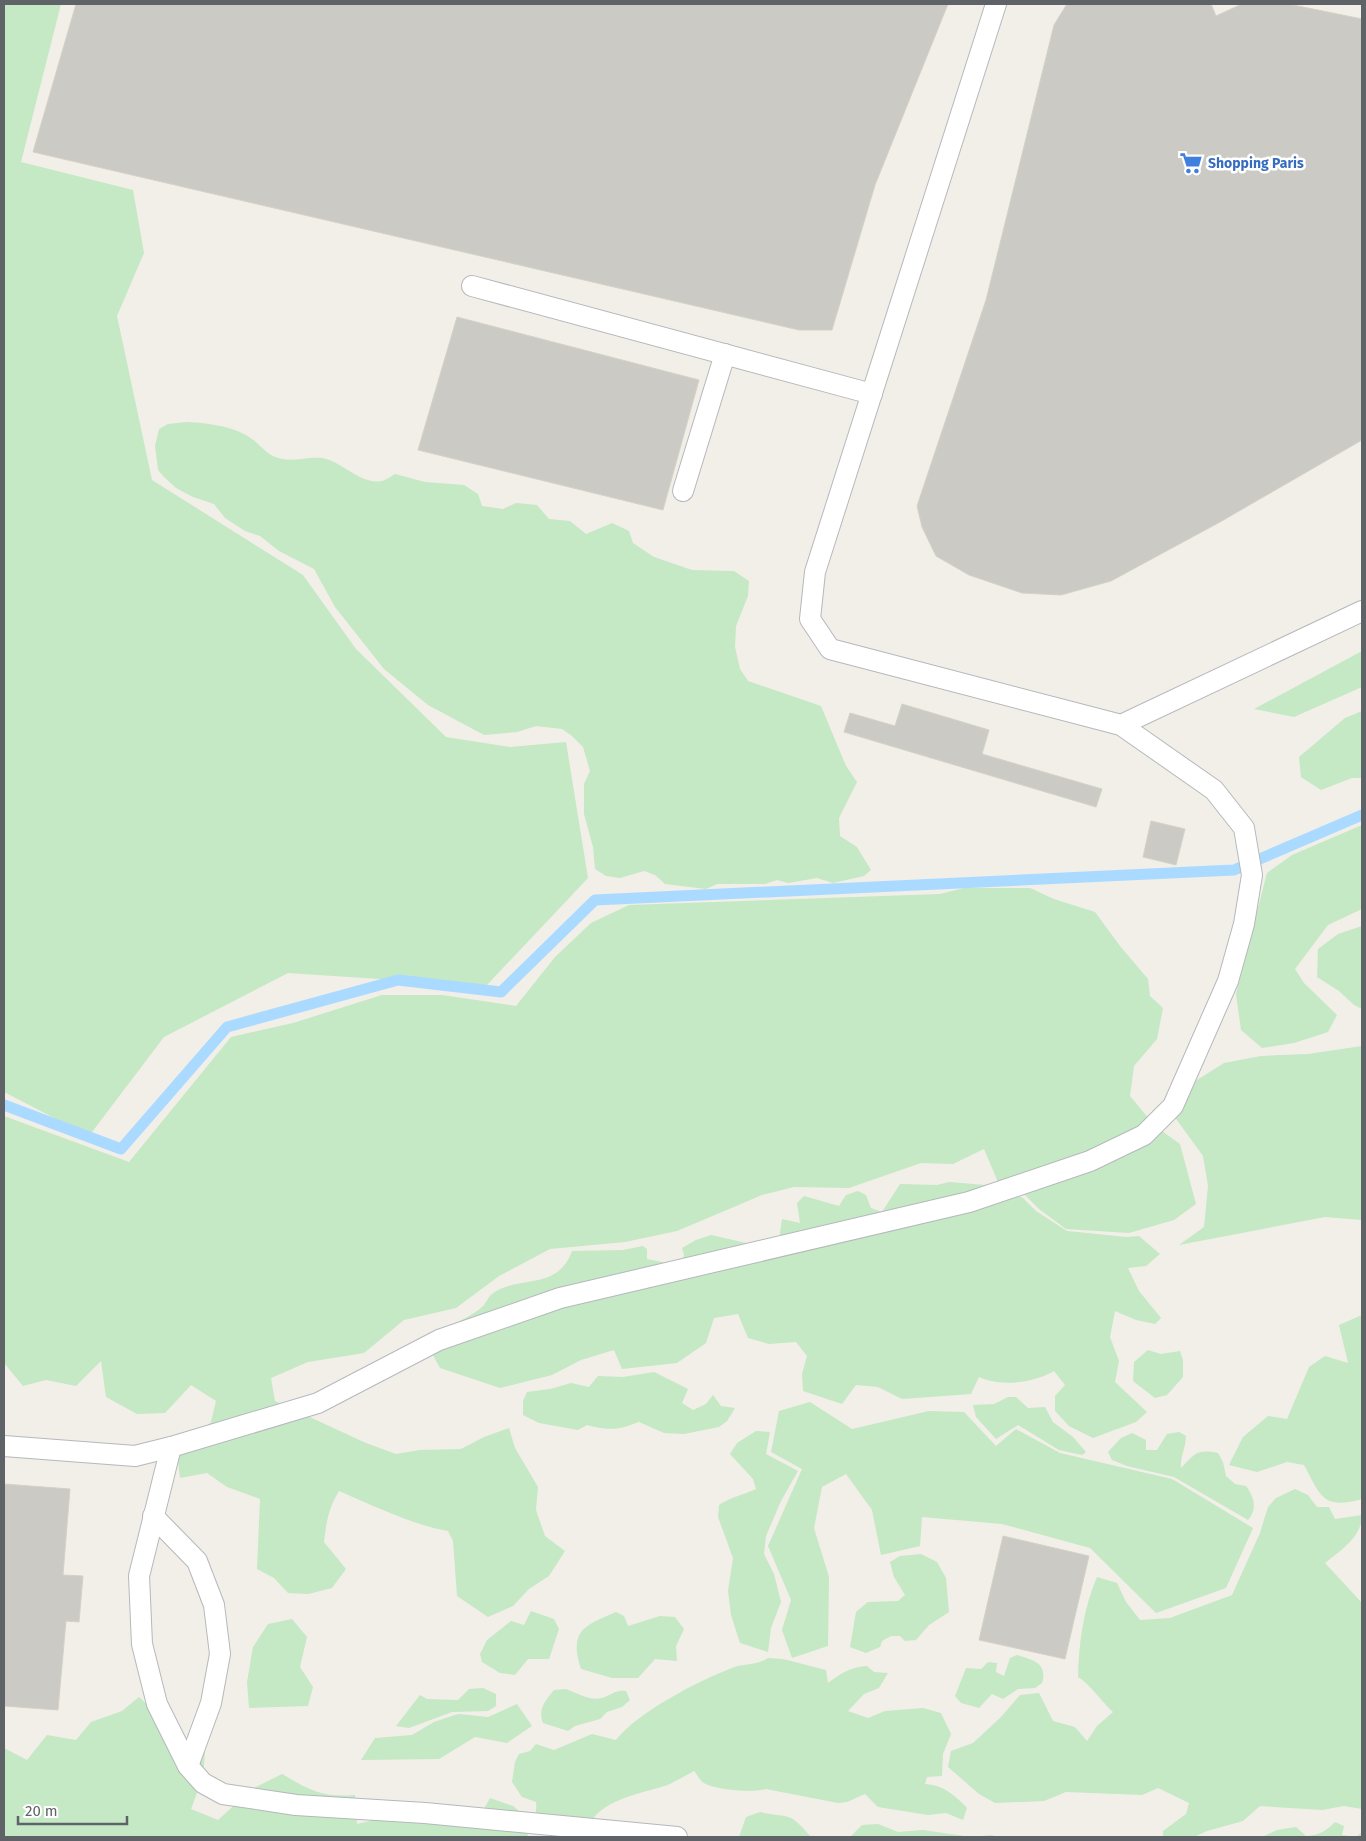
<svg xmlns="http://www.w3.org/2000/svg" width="1366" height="1841" viewBox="0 0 1366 1841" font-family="'Fira Sans',sans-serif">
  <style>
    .green { fill: #c5e8c5 }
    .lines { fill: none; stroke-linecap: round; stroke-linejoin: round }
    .stream { stroke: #aadaff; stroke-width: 11 }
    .building { fill: #cccac5; stroke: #d6d1c6 }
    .lane-casing { stroke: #b5b8bc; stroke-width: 22 }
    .lane { stroke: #fff; stroke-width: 20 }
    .labels { text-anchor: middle; stroke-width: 5; stroke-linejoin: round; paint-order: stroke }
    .shop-label { font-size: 14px; font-weight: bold; fill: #366cbe; stroke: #fff; text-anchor: start }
  </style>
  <rect width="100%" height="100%" fill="#f1efe8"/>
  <g class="green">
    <polygon points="4,4 61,4 21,162 133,190 144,253 117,316 152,480 303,575 356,649 446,737 510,747 566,742 588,878 486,986 288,973 164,1037 89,1136 4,1092"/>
    <path d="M187,422C207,423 235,426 252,439C259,444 265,452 273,456C289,464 306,456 322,458C342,461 360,485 382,481C386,480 392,476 395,474L425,482L464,485L478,494L482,506L503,509L516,503L537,505L549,519L570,521L586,534L612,523L629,531L633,543L654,557L692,570L734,571L749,581L748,596L736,626L735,647L740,669L748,681L821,706L846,766L857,782L839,818L840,836L857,847L871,870L864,876L833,883L817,878L788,883L777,880L765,884H717L706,889L665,884L655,875L644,871L620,878L606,876L595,869L593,847L584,814V784L590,771L583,747L572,736L562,729L536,726L517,732L484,735L428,705L384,669L335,607L314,569L279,551L260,536L245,531L225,518L214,504L193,497L176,488L163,476L158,470L155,446L159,429L168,424Z"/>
    <polygon points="1362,651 1362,687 1294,717 1254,709"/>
    <polygon points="1362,711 1362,778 1352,778 1321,790 1301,777 1299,757 1345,718"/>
    <polygon points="1362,825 1362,909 1328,925 1295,969 1304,983 1337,1015 1328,1032 1294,1043 1262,1048 1241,1030 1236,994 1267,873 1292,855"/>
    <path d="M964,888H1030L1054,899L1095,912L1120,946L1148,979L1150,996L1163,1008L1157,1039L1134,1066L1130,1096L1155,1126L1180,1144L1196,1204L1174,1220L1129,1233L1066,1229L1039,1209L1025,1195L998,1182L984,1149L953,1164L921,1163L849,1188L794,1187L762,1195L677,1231L625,1242L550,1249L499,1276L456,1308L404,1320L364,1353L308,1362L271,1378L275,1401L366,1443L396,1454L420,1450L461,1449L484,1437L509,1428L515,1448L538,1487L536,1510L545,1536L565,1551L549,1576L529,1589L513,1606L488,1617L457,1596L453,1541L448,1531C409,1524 375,1506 339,1491C329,1507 326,1523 324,1542L346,1569L332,1588L308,1594L288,1593L274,1578L257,1569L260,1499L227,1487L207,1473L180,1478L177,1453L211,1422L216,1401L191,1385L165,1413L137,1414L106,1397L101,1361L76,1386L46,1380L23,1386L4,1363V1116L129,1162L231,1037L293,1023L382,995H442L516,1006L555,957L591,923L629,905L940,894Z"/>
    <polygon points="1362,926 1362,1009 1354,1005 1339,991 1317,977 1318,949 1338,934"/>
    <polygon points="1362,1046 1362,1220 1325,1217 1179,1245 1204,1227 1208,1186 1203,1156 1171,1112 1189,1085 1224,1063 1261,1056 1308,1054"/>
    <path d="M949,1182L997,1186L1023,1198L1036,1211L1067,1231L1127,1237L1139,1236L1160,1254L1146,1266L1128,1268L1139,1291L1161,1318L1155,1324L1136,1320L1115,1311L1110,1337L1119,1361L1115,1382L1147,1412L1136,1422L1093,1438L1069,1426L1055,1411V1396L1065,1385L1054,1371C1034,1383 1000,1387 979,1377L971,1394L902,1399L878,1387L856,1385L842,1404L803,1391L802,1374L807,1356L796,1342L769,1344L748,1338L738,1314L714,1318L706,1343L677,1363L622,1369L614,1350L581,1360L552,1375L500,1388L440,1368L429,1348C436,1341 443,1333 451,1327C461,1319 474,1315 483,1306C487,1302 488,1297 492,1294C519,1274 557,1292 572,1251L623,1250L643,1246L647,1249V1259L672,1264L682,1260L684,1255L682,1248L696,1240L711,1235L755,1245L779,1240L782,1219L800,1223L797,1203L804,1196L839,1206L846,1195L858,1191L866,1195L871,1208L882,1212L900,1184L937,1185Z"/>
    <path d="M1362,1315V1499C1322,1510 1321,1496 1304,1465L1287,1462L1257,1472L1229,1465L1243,1437L1268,1416L1287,1419L1309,1367L1325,1356L1348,1363L1339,1325Z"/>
    <polygon points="1148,1350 1161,1354 1180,1351 1183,1360 1183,1377 1167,1395 1155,1398 1133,1381 1134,1362"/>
    <path d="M654,1372L688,1389L682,1403L693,1410L706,1404L713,1395L721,1406L735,1408L727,1421L719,1427L684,1434L664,1433L639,1422C617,1430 610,1431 587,1425L578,1430L539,1423L523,1415V1401L527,1392L550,1389L571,1383L589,1387L598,1376L623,1377Z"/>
    <polygon points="1008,1397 1016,1397 1028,1408 1045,1407 1053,1422 1073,1437 1086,1452 1082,1455 1059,1450 1018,1425 996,1439 976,1417 973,1405 994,1404"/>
    <polygon points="810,1402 852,1429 929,1411 964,1412 996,1446 1016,1429 1060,1453 1172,1479 1253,1528 1226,1588 1156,1613 1090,1548 1002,1524 922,1517 920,1546 881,1555 872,1510 846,1474 822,1487 814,1528 829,1577 828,1646 792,1658 782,1630 791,1600 768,1546 802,1469 771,1452 779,1411"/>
    <path d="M756,1431L770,1432L766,1454L798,1471L781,1501L766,1536L764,1554L774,1574L781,1602L771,1628L768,1652L740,1643L731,1615L728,1591L733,1558L718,1517L719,1505C731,1497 743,1495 756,1489L753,1479L730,1454L737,1443Z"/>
    <path d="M1179,1432L1186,1436C1186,1447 1180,1457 1181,1468C1196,1453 1196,1449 1218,1453L1223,1462L1226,1476L1235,1484L1246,1486C1254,1497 1258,1509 1248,1520L1174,1477L1127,1466L1112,1460L1108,1452L1121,1438L1132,1433L1146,1440V1450H1157L1167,1434Z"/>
    <path d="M1295,1489L1308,1495L1317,1507H1329L1335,1519L1362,1515C1362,1537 1341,1550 1325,1563L1362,1603V1809L1344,1806L1322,1810L1260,1806L1243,1821L1207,1831L1194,1837H1163V1831L1186,1814L1189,1803L1158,1788L1142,1795L1066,1792L1044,1801L995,1803L979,1794L948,1767L951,1751L973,1743L1001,1717L1020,1695L1039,1693L1053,1721L1075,1727L1087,1741L1097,1726L1113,1712C1102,1702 1090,1684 1078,1677C1079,1642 1083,1610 1097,1577L1117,1583L1126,1602L1140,1620L1170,1618L1232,1595L1260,1533L1268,1507L1276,1498Z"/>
    <polygon points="921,1554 937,1562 946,1578 949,1612 929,1625 916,1640 905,1641 900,1636 891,1636 882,1641 880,1647 866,1653 850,1647 856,1612 868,1602 898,1601 905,1595 894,1577 890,1562 900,1556"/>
    <polygon points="531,1611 554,1619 559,1629 549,1659 528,1659 515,1675 500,1673 482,1662 480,1654 487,1640 511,1621 524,1625"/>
    <path d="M616,1612L624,1616L628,1626L660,1616L675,1617L684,1629L676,1646L677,1661L655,1659L638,1678H612L581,1669C569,1631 583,1626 616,1612Z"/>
    <polygon points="292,1619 307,1637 300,1667 313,1687 308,1706 249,1708 247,1682 253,1647 268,1624"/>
    <path d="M1017,1655C1033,1660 1048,1663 1042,1683L1035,1688L1018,1689L1003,1699L992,1694L979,1708L961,1703L955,1696L966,1668L981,1669L988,1662L997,1663L996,1672L1004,1676L1010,1658Z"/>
    <path d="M768,1658L783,1659L826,1670L828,1683C841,1673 851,1667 867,1666L874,1672L888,1673L879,1688L864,1694L848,1711L868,1718L885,1711L923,1708L941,1713L951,1734L943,1754L942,1776L927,1777L925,1784C943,1785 955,1795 967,1808L963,1820L946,1813L928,1815L878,1807L865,1794L847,1802L838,1803L766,1789C754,1793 715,1790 704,1783C700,1781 697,1774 694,1771C686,1775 678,1780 670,1784C640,1795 591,1799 586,1837C570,1837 536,1841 536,1818C535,1812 537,1807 536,1802L522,1797L512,1782L515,1762L519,1754L530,1751L536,1744L554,1750L592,1734L616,1740C638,1712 698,1681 732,1668C745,1663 756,1666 768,1658Z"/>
    <polygon points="483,1688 496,1694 496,1706 488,1711 452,1712 409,1728 396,1726 420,1695 427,1699 458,1700 469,1689"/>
    <path d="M566,1689C577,1693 589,1701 601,1698C611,1696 615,1689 626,1691L630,1700L622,1707L607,1712L600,1719L575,1726L568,1731L543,1723C538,1709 545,1701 554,1690Z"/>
    <path d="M139,1697L155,1712L174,1736L205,1752L203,1777L191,1809L218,1820L252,1789L282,1774C309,1790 323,1798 355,1795L357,1824L370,1821L391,1810L479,1818L490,1798L513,1806L525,1816L528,1837H4V1748L27,1760L47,1735L76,1740L91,1722L122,1711Z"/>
    <polygon points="517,1704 532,1726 507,1743 475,1737 439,1759 361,1760 375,1738 412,1735 434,1722 458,1714 488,1717"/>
    <path d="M760,1812C791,1819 788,1810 811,1837H739L746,1817Z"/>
    <path d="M1335,1822L1344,1826L1342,1835L1356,1837L1362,1832V1837H1262L1277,1830L1296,1827L1306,1836C1320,1835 1326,1831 1335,1822Z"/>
    <polygon points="878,1824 898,1832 923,1830 971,1837 991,1835 999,1837 850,1837 862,1825"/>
  </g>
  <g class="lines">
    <polyline class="stream" points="4,1105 121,1149 227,1027 398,980 501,992 595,900 1234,870 1362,815"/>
  </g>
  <g class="building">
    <polygon points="76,4 948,4 875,185 832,330 799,330 33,152"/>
    <polygon points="1067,4 1211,4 1216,16 1242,4 1288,4 1362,19 1362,440 1220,522 1111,581 1061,595 1022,593 969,575 936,556 922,527 917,506 986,300 1054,25"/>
    <polygon points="457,317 699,380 663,510 418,450"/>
    <polygon points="902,704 989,730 982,754 1102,789 1096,807 844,732 850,713 895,726"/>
    <polygon points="1151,821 1185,829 1176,865 1143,857"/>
    <polygon points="4,1484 70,1489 63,1575 83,1576 79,1622 66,1621 58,1710 4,1706"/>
    <polygon points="1003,1536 1089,1556 1065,1659 979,1640"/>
  </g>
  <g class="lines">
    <defs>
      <g id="lane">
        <polyline points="996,4 815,572 810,619 830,649 1121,725 1362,611"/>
        <polyline points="472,286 872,394"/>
        <polyline points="683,491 725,354"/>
        <polyline points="4,1446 135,1456 171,1447 318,1403 439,1340 560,1298 969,1202 1090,1161 1144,1135 1173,1106 1228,981 1244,924 1252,875 1244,828 1214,790 1121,725"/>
        <polyline points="171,1447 139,1576 142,1644 157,1704 188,1766 203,1783 223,1794 296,1805 425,1813 677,1837"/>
        <polyline points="153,1516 197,1561 214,1605 220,1654 211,1703 188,1766"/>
      </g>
    </defs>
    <use href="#lane" class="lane-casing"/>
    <use href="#lane" class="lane"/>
  </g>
  <defs>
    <symbol id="supermarket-bare" viewBox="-9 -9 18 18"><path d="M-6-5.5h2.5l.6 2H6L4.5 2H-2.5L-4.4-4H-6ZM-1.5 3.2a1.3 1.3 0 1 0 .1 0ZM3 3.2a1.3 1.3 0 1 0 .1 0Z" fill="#3f7fe0" stroke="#fff" stroke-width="2.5" paint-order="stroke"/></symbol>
  </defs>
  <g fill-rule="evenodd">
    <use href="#supermarket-bare" x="1175" y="147" width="32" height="32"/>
  </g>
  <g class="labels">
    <g class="shop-label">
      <text x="1208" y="168">Shopping Paris</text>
    </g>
  </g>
  <rect width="1366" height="1841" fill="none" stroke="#5f6368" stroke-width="10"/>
  <path d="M18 1816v8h109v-8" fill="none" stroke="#5f6368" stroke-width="2.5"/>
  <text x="25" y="1816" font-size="15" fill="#5f6368" stroke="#ffffff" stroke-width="4" paint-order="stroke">20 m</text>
</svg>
